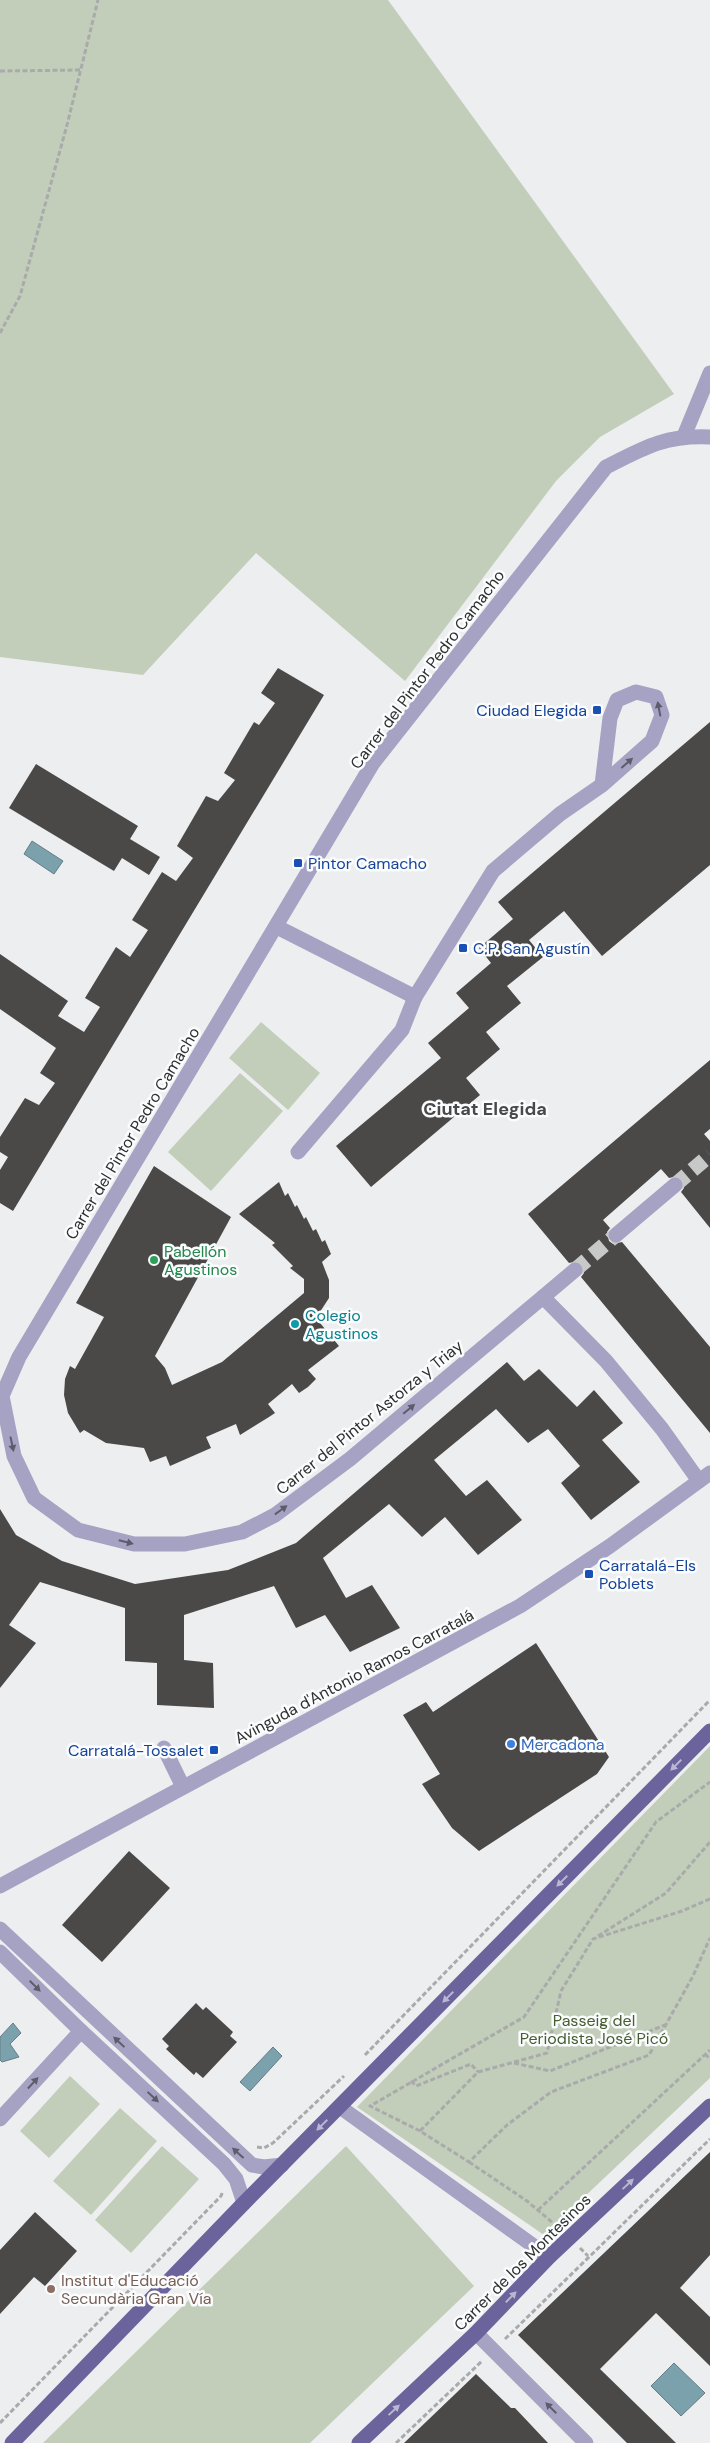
<svg xmlns="http://www.w3.org/2000/svg" width="710" height="2443" viewBox="0 0 710 2443" font-family="'DM Sans',sans-serif">
  <style>
    .green { fill: #c2ceb9 }
    .water { fill: #7ba1ac; stroke: #647e86 }
    .building { fill: #4a4948 }
    .lines { fill: none; stroke-linecap: round; stroke-linejoin: round }
    .minor-tunnel { stroke: #c7c8c8; stroke-width: 15; stroke-dasharray: 15 8; stroke-linecap: butt }
    .path { stroke: #a9aaab; stroke-width: 3; stroke-dasharray: 5 2.5; stroke-linecap: butt }
    .minor { stroke: #a5a2c3; stroke-width: 15 }
    .major { stroke: #6a639c; stroke-width: 15 }
    .oneway { fill: #5d5c6a }
    .oneway2 { fill: #b9b7d1 }
    .transit-dot { fill: #1a4fb4; stroke: #fafcfd; stroke-width: 2 }
    .leisure-dot { fill: #2e9e5b; stroke: #fafcfd; stroke-width: 2 }
    .culture-dot { fill: #0f9aa8; stroke: #fafcfd; stroke-width: 2 }
    .shop-dot { fill: #3f7fe0; stroke: #fafcfd; stroke-width: 2 }
    .education-dot { fill: #8d6e63; stroke: #fafcfd; stroke-width: 2 }
    .labels { text-anchor: middle; stroke-width: 5; stroke-linejoin: round; paint-order: stroke }
    .street-label { font-size: 16px; fill: #2d2e2e; stroke: #fafcfd }
    .transit-label { font-size: 16px; fill: #164399; stroke: #fafcfd; text-anchor: start }
    .leisure-label { font-size: 16px; fill: #27864d; stroke: #fafcfd; text-anchor: start }
    .culture-label { font-size: 16px; fill: #0d838f; stroke: #fafcfd; text-anchor: start }
    .shop-label { font-size: 16px; fill: #366cbe; stroke: #fafcfd; text-anchor: start }
    .park-label { font-size: 16px; fill: #475e31; stroke: #fafcfd }
    .education-label { font-size: 16px; fill: #785e54; stroke: #fafcfd; text-anchor: start }
    .neighbourhood-label { font-size: 18px; font-weight: bold; fill: #484949; stroke: #fafcfd }
  </style>
  <rect width="100%" height="100%" fill="#edeeef"/>
  <g class="green">
    <polygon points="0,0 388,0 674,394 600,437 556,481 405,681 256,553 143,675 0,657"/>
    <polygon points="261,1022 320,1073 288,1110 229,1058"/>
    <polygon points="240,1073 283,1111 211,1191 168,1152"/>
    <polygon points="710,1746 710,2078 544,2235 357,2107"/>
    <polygon points="70,2076 100,2104 49,2158 20,2131"/>
    <polygon points="120,2108 157,2141 91,2215 53,2181"/>
    <polygon points="162,2146 199,2179 131,2253 95,2220"/>
    <polygon points="346,2146 474,2286 310,2443 43,2443"/>
  </g>
  <g class="water">
    <polygon points="32,841 63,861 54,874 24,854"/>
    <polygon points="13,2023 21,2033 10,2044 19,2057 2,2062 0,2060 0,2037"/>
    <polygon points="273,2047 282,2056 250,2091 240,2082"/>
    <polygon points="674,2363 705,2393 681,2416 651,2386"/>
  </g>
  <g class="building">
    <polygon points="278,668 324,695 13,1211 0,1203 0,1170 8,1157 0,1152 0,1137 25,1098 39,1105 55,1083 40,1073 56,1048 0,1009 0,954 68,1001 58,1016 84,1032 100,1007 85,998 116,947 130,957 148,930 132,920 162,872 176,881 193,858 177,846 206,796 218,801 235,780 224,773 254,722 259,725 275,703 261,693"/>
    <polygon points="710,722 710,865 602,956 564,911 529,940 543,957 507,986 521,1003 486,1032 500,1049 466,1078 480,1095 371,1187 336,1146 441,1058 428,1043 469,1008 456,993 491,963 479,948 513,919 498,902"/>
    <polygon points="36,764 138,826 130,839 160,857 149,875 122,858 114,871 9,808"/>
    <polygon points="710,1060 710,1129 704,1134 710,1141 710,1228 681,1192 684,1188 682,1179 678,1176 669,1178 661,1169 603,1220 610,1228 607,1232 609,1241 613,1244 622,1242 710,1347 710,1433 581,1277 584,1273 582,1264 578,1261 569,1263 528,1214"/>
    <polygon points="154,1166 231,1217 155,1356 165,1368 172,1385 222,1362 304,1293 304,1279 290,1268 293,1266 272,1245 275,1243 239,1214 279,1182 285,1196 288,1193 295,1207 297,1205 304,1219 306,1217 313,1231 316,1229 322,1242 325,1240 331,1254 322,1262 329,1280 329,1298 316,1318 339,1346 308,1370 316,1379 308,1387 299,1393 292,1384 268,1404 275,1413 269,1417 240,1435 236,1424 206,1437 211,1448 170,1466 166,1456 150,1462 144,1448 106,1443 84,1430 80,1433 68,1413 64,1395 65,1379 70,1366 75,1369 104,1317 76,1303"/>
    <polygon points="507,1362 524,1381 539,1369 577,1407 594,1390 623,1423 602,1440 640,1482 591,1520 561,1483 580,1466 548,1429 528,1443 496,1409 434,1460 466,1496 487,1480 522,1520 478,1555 445,1517 422,1537 389,1504 323,1558 346,1598 372,1585 400,1628 350,1652 325,1615 296,1628 274,1586 184,1615 184,1660 213,1663 214,1708 157,1705 157,1663 125,1661 125,1608 40,1582 9,1625 36,1643 0,1688 0,1509 16,1535 62,1561 135,1584 228,1570 296,1543"/>
    <polygon points="536,1643 609,1757 597,1774 479,1851 452,1828 422,1784 440,1774 403,1715 426,1702 433,1712"/>
    <polygon points="129,1851 170,1888 102,1962 62,1925"/>
    <polygon points="196,2003 203,2010 206,2007 233,2032 230,2036 237,2042 203,2078 196,2072 194,2075 183,2065 166,2049 169,2046 162,2039"/>
    <polygon points="710,2152 710,2255 680,2288 710,2317 710,2366 656,2313 600,2369 676,2443 627,2443 518,2335"/>
    <polygon points="35,2212 77,2251 45,2286 34,2277 0,2314 0,2250"/>
    <polygon points="476,2374 511,2408 515,2408 548,2443 404,2443"/>
  </g>
  <g class="lines">
    <g class="minor-tunnel">
      <polyline points="675,1185 710,1155"/>
      <polyline points="575,1270 616,1235"/>
    </g>
    <g class="path">
      <polyline points="0,71 81,70"/>
      <polyline points="0,333 20,296 67,125 98,0"/>
      <polyline points="710,1899 682,1911 593,1939 561,1991 547,2053 478,2072 420,2131 469,2162 507,2125 551,2092 649,2055 693,1976 710,1938"/>
      <polyline points="598,1936 666,1893 710,1842"/>
      <polyline points="705,2054 710,2059"/>
      <polyline points="365,2055 710,1700"/>
      <polyline points="514,2063 550,2071 665,2025"/>
      <polyline points="411,2081 416,2086 471,2064 478,2072"/>
      <polyline points="420,2131 370,2106 524,2017 656,1822 710,1782"/>
      <polyline points="257,2147 264,2148 273,2143 344,2076"/>
      <polyline points="469,2162 527,2201 559,2228"/>
      <polyline points="538,2210 710,2050"/>
      <polyline points="580,2248 588,2256"/>
      <polyline points="505,2339 710,2139"/>
      <polyline points="0,2423 221,2196 223,2191"/>
      <polyline points="396,2443 482,2361"/>
    </g>
    <g class="minor">
      <polyline points="684,436 710,373"/>
      <polyline points="277,927 415,997"/>
      <polyline points="298,1152 402,1030 415,997 493,871 560,814 602,785 652,741 662,715 656,697 636,692 617,700 610,718 602,785"/>
      <polyline points="616,1235 675,1185"/>
      <polyline points="543,1297 575,1270"/>
      <path d="M699,1481L662,1429L606,1361L543,1297L350,1459L275,1515L242,1532L185,1544H134L78,1530L34,1498L14,1456L2,1396L19,1357L373,763L606,467C645,447 665,435 710,437"/>
      <polyline points="164,1748 183,1787"/>
      <polyline points="0,1886 520,1606 610,1546 710,1473"/>
      <polyline points="0,1929 252,2165 264,2167 282,2165"/>
      <polyline points="0,1952 81,2031 224,2164 236,2179 244,2203"/>
      <polyline points="340,2107 549,2257"/>
      <polyline points="0,2119 81,2031"/>
      <polyline points="476,2333 586,2443"/>
    </g>
    <g class="major">
      <polyline points="12,2443 244,2203 710,1731"/>
      <polyline points="359,2443 476,2333 549,2257 710,2106"/>
    </g>
  </g>
  <defs><path id="oneway-solid" d="M-6-.8H1V-3.2L6.5 0L1 3.2V.8H-6Z" transform="scale(1.25)"/></defs>
  <g class="oneway">
    <use href="#oneway-solid" transform="translate(659 709) rotate(-101)"/>
    <use href="#oneway-solid" transform="translate(627 763) rotate(-41)"/>
    <use href="#oneway-solid" transform="translate(409 1409) rotate(-40)"/>
    <use href="#oneway-solid" transform="translate(12 1444) rotate(78)"/>
    <use href="#oneway-solid" transform="translate(281 1510) rotate(-36)"/>
    <use href="#oneway-solid" transform="translate(126 1542) rotate(14)"/>
    <use href="#oneway-solid" transform="translate(35 1986) rotate(45)"/>
    <use href="#oneway-solid" transform="translate(119 2042) rotate(-137)"/>
    <use href="#oneway-solid" transform="translate(33 2083) rotate(-47)"/>
    <use href="#oneway-solid" transform="translate(153 2097) rotate(43)"/>
    <use href="#oneway-solid" transform="translate(238 2153) rotate(-138)"/>
    <use href="#oneway-solid" transform="translate(551 2408) rotate(-135)"/>
  </g>
  <g class="oneway2">
    <use href="#oneway-solid" transform="translate(676 1765) rotate(135)"/>
    <use href="#oneway-solid" transform="translate(562 1881) rotate(135)"/>
    <use href="#oneway-solid" transform="translate(448 1997) rotate(135)"/>
    <use href="#oneway-solid" transform="translate(322 2125) rotate(135)"/>
    <use href="#oneway-solid" transform="translate(628 2184) rotate(-43)"/>
    <use href="#oneway-solid" transform="translate(511 2297) rotate(-46)"/>
    <use href="#oneway-solid" transform="translate(394 2410) rotate(-43)"/>
  </g>
  <g class="transit-dot">
    <rect x="592" y="705" width="10" height="10" rx="2.5"/>
    <rect x="293" y="858" width="10" height="10" rx="2.5"/>
    <rect x="458" y="943" width="10" height="10" rx="2.5"/>
    <rect x="584" y="1569" width="10" height="10" rx="2.5"/>
    <rect x="209" y="1745" width="10" height="10" rx="2.5"/>
  </g>
  <circle class="leisure-dot" cx="154" cy="1260" r="5"/>
  <circle class="culture-dot" cx="295" cy="1324" r="5"/>
  <circle class="shop-dot" cx="511" cy="1744" r="5"/>
  <circle class="education-dot" cx="51" cy="2289" r="5"/>
  <g class="labels">
    <g class="street-label">
      <text transform="translate(427 669) rotate(-53)" y="6">Carrer del Pintor Pedro Camacho</text>
      <text transform="translate(132 1133) rotate(-59)" y="6">Carrer del Pintor Pedro Camacho</text>
      <text transform="translate(369 1417) rotate(-39)" y="6">Carrer del Pintor Astorza y Triay</text>
      <text transform="translate(354 1676) rotate(-28)" y="6">Avinguda d'Antonio Ramos Carratalá</text>
      <text transform="translate(522 2262) rotate(-45)" y="6">Carrer de los Montesinos</text>
    </g>
    <g class="transit-label">
      <text x="587" y="716" text-anchor="end">Ciudad Elegida</text>
      <text x="308" y="869">Pintor Camacho</text>
      <text x="473" y="954">C.P. San Agustín</text>
      <text x="599" y="1571">Carratalá-Els<tspan x="599" dy="18">Poblets</tspan></text>
      <text x="204" y="1756" text-anchor="end">Carratalá-Tossalet</text>
    </g>
    <g class="leisure-label">
      <text x="164" y="1257">Pabellón<tspan x="164" dy="18">Agustinos</tspan></text>
    </g>
    <g class="culture-label">
      <text x="305" y="1321">Colegio<tspan x="305" dy="18">Agustinos</tspan></text>
    </g>
    <g class="shop-label">
      <text x="521" y="1750">Mercadona</text>
    </g>
    <g class="park-label">
      <text x="594" y="2026">Passeig del<tspan x="594" dy="18">Periodista José Picó</tspan></text>
    </g>
    <g class="education-label">
      <text x="61" y="2286">Institut d'Educació<tspan x="61" dy="18">Secundària Gran Vía</tspan></text>
    </g>
    <g class="neighbourhood-label">
      <text x="485" y="1115">Ciutat Elegida</text>
    </g>
  </g>
</svg>
